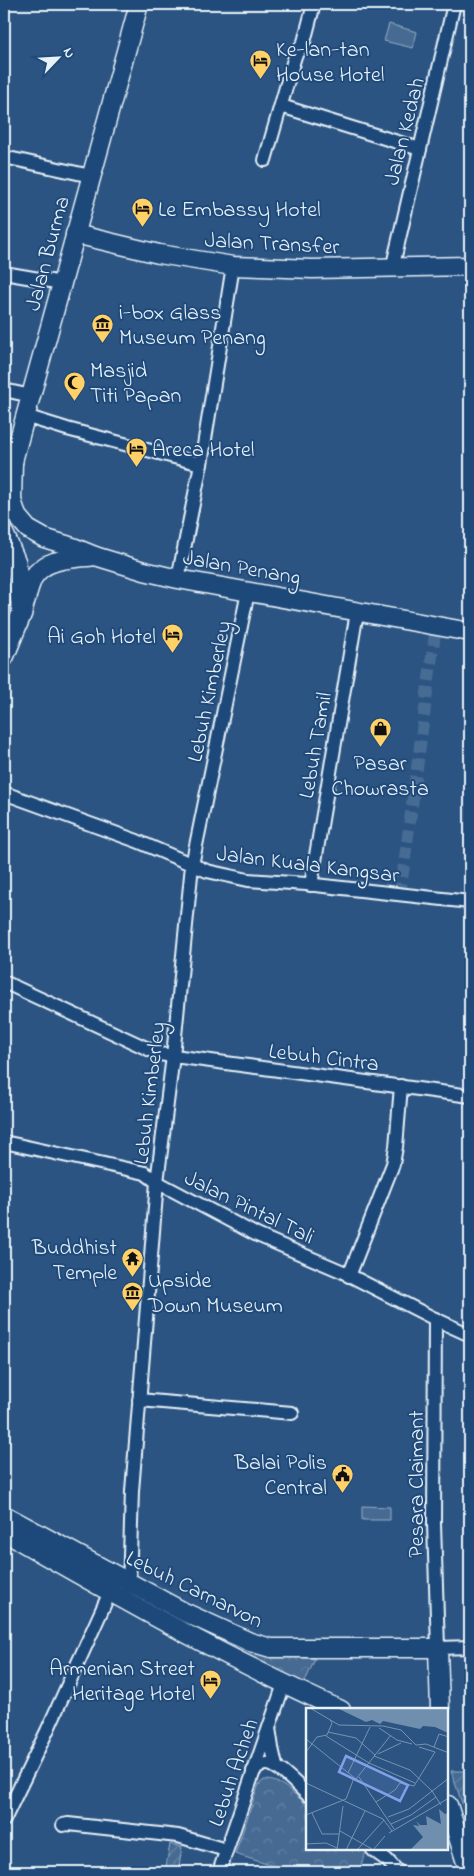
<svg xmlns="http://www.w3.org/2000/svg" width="474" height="1876" viewBox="0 0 474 1876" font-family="'Indie Flower',sans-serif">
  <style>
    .forest { fill: url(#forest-crowns); stroke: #98aec6 }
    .cemetery { fill: url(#cemetery-stones); stroke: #98aec6 }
    .garden { fill: url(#garden-furrows); stroke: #98aec6 }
    .pitch { fill: #476b93; stroke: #98aec6 }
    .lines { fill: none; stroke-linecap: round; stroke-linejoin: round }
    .street-tunnel { stroke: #476c94; stroke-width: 12; stroke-dasharray: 12 6; stroke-linecap: butt }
    .street-casing { stroke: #e8f1f8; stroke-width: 16 }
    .secondary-casing { stroke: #e8f1f8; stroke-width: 21 }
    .primary-casing { stroke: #e8f1f8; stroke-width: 22 }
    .street { stroke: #1f4a7a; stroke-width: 12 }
    .secondary { stroke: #1f4a7a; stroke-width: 18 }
    .primary { stroke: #1f4a7a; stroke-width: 19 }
    .labels { text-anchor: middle; stroke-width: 4; stroke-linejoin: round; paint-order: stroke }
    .poi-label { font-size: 22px; fill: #e8f1f8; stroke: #1f4a7a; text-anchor: start }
    .street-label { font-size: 22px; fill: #e8f1f8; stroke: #1f4a7a }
    .inset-road { fill: none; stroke: #7793b1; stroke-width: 1 }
    .view { fill: #82a0e8; fill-opacity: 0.15; stroke: #82a0e8; stroke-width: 2.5 }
    .inset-edge { fill: none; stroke: #e8f1f8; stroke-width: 2.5 }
  </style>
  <defs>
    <pattern id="forest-crowns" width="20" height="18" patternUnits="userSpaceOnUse" patternTransform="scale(1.25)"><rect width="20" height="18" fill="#476b93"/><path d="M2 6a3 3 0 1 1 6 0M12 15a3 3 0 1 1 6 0" fill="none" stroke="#6281a3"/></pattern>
    <pattern id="cemetery-stones" width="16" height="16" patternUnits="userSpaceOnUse" patternTransform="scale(1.25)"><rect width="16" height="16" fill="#476b93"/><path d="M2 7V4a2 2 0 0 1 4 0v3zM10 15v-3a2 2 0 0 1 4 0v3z" fill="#6281a3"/></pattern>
    <pattern id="garden-furrows" width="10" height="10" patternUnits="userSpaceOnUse" patternTransform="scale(1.25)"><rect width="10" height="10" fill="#476b93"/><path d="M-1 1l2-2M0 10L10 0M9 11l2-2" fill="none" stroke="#6281a3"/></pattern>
  </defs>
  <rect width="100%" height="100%" fill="#2b5482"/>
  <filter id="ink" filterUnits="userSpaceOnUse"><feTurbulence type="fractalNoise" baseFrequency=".02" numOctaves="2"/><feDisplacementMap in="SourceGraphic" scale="10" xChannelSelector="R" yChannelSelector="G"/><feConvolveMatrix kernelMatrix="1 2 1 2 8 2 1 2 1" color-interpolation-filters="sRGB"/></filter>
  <g filter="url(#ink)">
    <g class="forest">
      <polygon points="205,1633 232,1644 269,1654 315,1659 304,1684 203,1637"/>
      <path d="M264,1780C281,1779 295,1795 308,1806V1850H362L366,1852L358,1872H292L235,1854L259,1784Z"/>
    </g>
    <polygon class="cemetery" points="110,1866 142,1870 142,1872 110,1872"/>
    <g class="garden">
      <polygon points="451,1771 470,1771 470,1811 465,1812"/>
      <polygon points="170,1844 182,1847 178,1872 165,1872"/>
    </g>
    <g class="pitch">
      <polygon points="389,24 417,32 413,48 384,41"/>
      <polygon points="362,1506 390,1507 390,1520 362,1520"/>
    </g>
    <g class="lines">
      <polyline class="street-tunnel" points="400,895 436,626"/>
      <defs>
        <g id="street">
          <polyline points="281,106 420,149"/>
          <polyline points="4,157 91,176"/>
          <polyline points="265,160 295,56 304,42 314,4"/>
          <polyline points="392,269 454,4"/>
          <polyline points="4,273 62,283"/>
          <polyline points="4,390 31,396"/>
          <polyline points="25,416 67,429 201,464"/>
          <polyline points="178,579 201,464 233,266"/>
          <polyline points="4,793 137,841 207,871 248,880 306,884 470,902"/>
          <polyline points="311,885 357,612"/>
          <polyline points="4,982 159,1054 470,1096"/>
          <polyline points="4,1142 145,1173 157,1182 257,1235 341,1271 435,1319 470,1335"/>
          <polyline points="349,1276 393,1164 396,1147 401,1086"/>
          <polyline points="435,1319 434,1524 438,1648 470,1647"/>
          <polyline points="139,1400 292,1413"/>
          <polyline points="129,1588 132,1491 157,1182 173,1056 192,865 248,592"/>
          <polyline points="269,1728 272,1748 276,1766"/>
          <path d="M253,1771C257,1768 262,1764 267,1764C278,1764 299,1787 308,1795"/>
          <polyline points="4,1820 47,1731 110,1592"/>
          <polyline points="63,1825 68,1824 178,1836 226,1850"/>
          <polyline points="373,1850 387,1860 398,1872"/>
          <polyline points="219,1872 284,1684"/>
        </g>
        <g id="secondary">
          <polyline points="139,4 13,461 12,500 17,516 28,529 44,538 73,547 95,556 144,571 178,579 470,632"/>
          <polyline points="75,234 159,254 233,266 312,269 470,266"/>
          <path d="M22,612C26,601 28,588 33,578C45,557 74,559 95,556"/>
          <polyline points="4,1515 184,1612 250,1642 271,1648 438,1648 440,1710"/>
          <path d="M4,1532C114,1595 225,1658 341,1710"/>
          <polyline points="448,1805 469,1872"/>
        </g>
        <g id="primary">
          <polyline points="4,476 13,461"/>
          <polyline points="4,534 16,562 22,613 4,657"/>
        </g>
      </defs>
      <use href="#street" class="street-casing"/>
      <use href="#secondary" class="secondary-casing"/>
      <use href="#primary" class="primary-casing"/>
      <use href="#street" class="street"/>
      <use href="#secondary" class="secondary"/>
      <use href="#primary" class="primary"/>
    </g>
  </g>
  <defs>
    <symbol id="hotel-pin" viewBox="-11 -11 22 30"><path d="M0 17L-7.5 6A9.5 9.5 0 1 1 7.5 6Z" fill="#ffd166" stroke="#1f4a7a"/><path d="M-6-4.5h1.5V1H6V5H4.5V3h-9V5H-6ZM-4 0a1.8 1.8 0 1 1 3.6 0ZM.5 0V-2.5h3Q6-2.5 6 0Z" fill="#111"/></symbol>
    <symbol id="museum-pin" viewBox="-11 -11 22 30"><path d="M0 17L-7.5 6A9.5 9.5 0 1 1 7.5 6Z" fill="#ffd166" stroke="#1f4a7a"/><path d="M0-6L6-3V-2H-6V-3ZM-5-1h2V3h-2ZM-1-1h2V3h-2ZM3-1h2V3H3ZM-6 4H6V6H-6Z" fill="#111"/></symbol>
    <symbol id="mosque-pin" viewBox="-11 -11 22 30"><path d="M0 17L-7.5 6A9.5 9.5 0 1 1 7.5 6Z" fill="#ffd166" stroke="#1f4a7a"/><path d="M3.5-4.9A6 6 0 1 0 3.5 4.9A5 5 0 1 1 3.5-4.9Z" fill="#111"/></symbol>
    <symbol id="shop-pin" viewBox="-11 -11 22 30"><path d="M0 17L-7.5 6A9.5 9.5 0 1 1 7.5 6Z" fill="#ffd166" stroke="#1f4a7a"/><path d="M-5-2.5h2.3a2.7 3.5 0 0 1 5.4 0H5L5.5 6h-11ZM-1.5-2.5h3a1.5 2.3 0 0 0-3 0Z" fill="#111"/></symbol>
    <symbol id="temple-pin" viewBox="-11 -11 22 30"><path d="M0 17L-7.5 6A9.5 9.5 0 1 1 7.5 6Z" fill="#ffd166" stroke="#1f4a7a"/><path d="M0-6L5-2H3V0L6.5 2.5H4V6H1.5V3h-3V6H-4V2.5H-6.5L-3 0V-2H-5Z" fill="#111"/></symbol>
    <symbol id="civic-pin" viewBox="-11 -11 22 30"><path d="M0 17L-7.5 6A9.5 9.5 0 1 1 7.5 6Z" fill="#ffd166" stroke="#1f4a7a"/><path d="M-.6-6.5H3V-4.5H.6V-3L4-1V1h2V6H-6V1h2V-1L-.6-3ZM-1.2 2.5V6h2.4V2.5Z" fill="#111"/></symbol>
  </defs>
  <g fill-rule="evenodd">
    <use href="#hotel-pin" x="248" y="48" width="25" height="34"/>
    <use href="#hotel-pin" x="130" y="196" width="25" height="34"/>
    <use href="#museum-pin" x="90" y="312" width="25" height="34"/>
    <use href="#mosque-pin" x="62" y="370" width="25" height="34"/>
    <use href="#hotel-pin" x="124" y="436" width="25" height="34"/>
    <use href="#hotel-pin" x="160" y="622" width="25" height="34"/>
    <use href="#shop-pin" x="368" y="716" width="25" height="34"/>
    <use href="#temple-pin" x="120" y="1246" width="25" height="34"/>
    <use href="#museum-pin" x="120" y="1280" width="25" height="34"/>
    <use href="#civic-pin" x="330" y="1462" width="25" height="34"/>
    <use href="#hotel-pin" x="198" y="1668" width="25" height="34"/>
  </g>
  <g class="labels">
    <g class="poi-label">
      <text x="276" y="56">Ke-lan-tan<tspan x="276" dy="25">House Hotel</tspan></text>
      <text x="158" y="216">Le Embassy Hotel</text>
      <text x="119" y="319">i-box Glass<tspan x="119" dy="25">Museum Penang</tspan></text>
      <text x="90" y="377">Masjid<tspan x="90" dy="25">Titi Papan</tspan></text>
      <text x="152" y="456">Areca Hotel</text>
      <text x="156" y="643" text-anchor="end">Ai Goh Hotel</text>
      <text x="380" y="770" text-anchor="middle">Pasar<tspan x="380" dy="25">Chowrasta</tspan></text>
      <text x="117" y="1254" text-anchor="end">Buddhist<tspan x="117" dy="25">Temple</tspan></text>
      <text x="148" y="1287">Upside<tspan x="148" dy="25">Down Museum</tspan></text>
      <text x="327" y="1469" text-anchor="end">Balai Polis<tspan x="327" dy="25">Central</tspan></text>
      <text x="195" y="1675" text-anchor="end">Armenian Street<tspan x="195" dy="25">Heritage Hotel</tspan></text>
    </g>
    <g class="street-label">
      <text transform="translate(403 131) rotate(-76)" y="8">Jalan Kedah</text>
      <text transform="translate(272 242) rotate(3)" y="8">Jalan Transfer</text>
      <text transform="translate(46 253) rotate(-75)" y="8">Jalan Burma</text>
      <text transform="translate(242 566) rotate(10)" y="8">Jalan Penang</text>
      <text transform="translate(208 691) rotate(-78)" y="8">Lebuh Kimberley</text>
      <text transform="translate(314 745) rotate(-80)" y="8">Lebuh Tamil</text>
      <text transform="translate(308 863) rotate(7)" y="8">Jalan Kuala Kangsar</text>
      <text transform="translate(324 1056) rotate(7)" y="8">Lebuh Cintra</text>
      <text transform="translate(148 1093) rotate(-83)" y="8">Lebuh Kimberley</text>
      <text transform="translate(250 1206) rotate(26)" y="8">Jalan Pintal Tali</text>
      <text transform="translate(415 1484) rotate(-90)" y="8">Pesara Claimant</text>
      <text transform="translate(195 1588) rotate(26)" y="8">Lebuh Carnarvon</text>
      <text transform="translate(232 1772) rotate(-71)" y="8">Lebuh Acheh</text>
    </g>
  </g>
  <g transform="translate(306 1708)">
    <rect width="142" height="142" fill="#2b5482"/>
    <path d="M142,0V25L129,19L117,18L114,21L77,13L74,16L66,12L60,14L33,1ZM133,101L139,106L142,105V142H104L117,129L107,117L113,118L110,113L114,117H121L120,108L135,116Z" fill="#708ead"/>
    <path class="inset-road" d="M4,0L33,17L77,18L95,22L110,37L120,36L143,45M73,20L91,32L106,36M22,24L50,30L69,47M20,28L63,55L109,75M0,31L50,71L85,27M113,39L129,44M128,39L133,26L143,29M0,44L11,29L21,27L26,15L24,12M72,46L95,35M68,48L104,62L126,83L135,97M42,65L64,19M53,69L88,121M0,75L77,111L86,123M70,94L89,82L94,75L108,78L129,44M6,105L16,126H33M0,107L40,91L48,70M82,109L103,101L143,70M85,116L105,107L130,89M34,123L66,141M83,125L143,90M0,136L20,135L31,140M31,142L37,98M40,142L59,103M51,142L78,112M67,142L79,128"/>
    <path class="view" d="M40,48L102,77L94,93L33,64Z"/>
    <rect width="142" height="142" class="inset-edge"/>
  </g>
  <rect width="474" height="1876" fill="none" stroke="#1f4a7a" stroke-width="20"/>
  <rect x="10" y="10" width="454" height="1856" fill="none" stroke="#e8f1f8" stroke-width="2" filter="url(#ink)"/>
  <g transform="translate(58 58) rotate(65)" stroke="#1f4a7a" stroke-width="4" paint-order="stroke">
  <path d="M0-4L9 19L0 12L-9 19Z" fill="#e8f1f8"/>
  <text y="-8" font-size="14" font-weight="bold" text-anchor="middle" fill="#e8f1f8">N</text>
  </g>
</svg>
